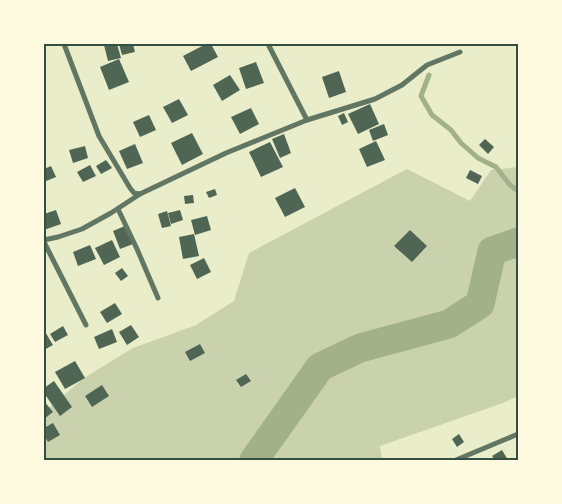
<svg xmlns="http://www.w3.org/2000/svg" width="562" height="504" viewBox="0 0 562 504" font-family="Georgia,serif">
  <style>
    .green { fill: #cad2ad }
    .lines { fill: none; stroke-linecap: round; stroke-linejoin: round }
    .stream { stroke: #a3b18a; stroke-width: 5 }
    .river { stroke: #a3b18a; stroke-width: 29 }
    .building { fill: #4f6655 }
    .minor { stroke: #617663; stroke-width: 5 }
    .neatline { fill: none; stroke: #344e41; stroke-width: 2 }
  </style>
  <rect width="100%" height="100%" fill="#e9edc9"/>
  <polygon class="green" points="518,167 518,396 503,403 380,446 382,460 44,460 44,412 84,378 133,348 196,325 234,301 249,253 407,169 470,201 491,170"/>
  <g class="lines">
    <polyline class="stream" points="429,75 421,96 432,115 451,130 461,143 478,158 496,167 510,185 518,191"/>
    <polyline class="river" points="254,460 320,367 360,348 449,324 480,304 492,251 518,242"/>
  </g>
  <g class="building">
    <polygon points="110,44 117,44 121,58 108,61 104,45"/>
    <polygon points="119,44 133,44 135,52 122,55"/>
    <polygon points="206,44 211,44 218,57 191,71 183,56"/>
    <polygon points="119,59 129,82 109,90 100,67"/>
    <polygon points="256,62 264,83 246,89 239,68"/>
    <polygon points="339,71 346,92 329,98 322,77"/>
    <polygon points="230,75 240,90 222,101 213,85"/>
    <polygon points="179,99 188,115 172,123 163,107"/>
    <polygon points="370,104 379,124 358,134 348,114"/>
    <polygon points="251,108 259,124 240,134 231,117"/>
    <polygon points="344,113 348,122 342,125 338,116"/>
    <polygon points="149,115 156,130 140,137 133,122"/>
    <polygon points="384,124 388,135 373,141 369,130"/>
    <polygon points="192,133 203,154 182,165 171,143"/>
    <polygon points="284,134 291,153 280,158 272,139"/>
    <polygon points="485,139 494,147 488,154 479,145"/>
    <polygon points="376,141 385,160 367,167 359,149"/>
    <polygon points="270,142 283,167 261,177 249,152"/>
    <polygon points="135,144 143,163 127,169 119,151"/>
    <polygon points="85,146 88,158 73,163 69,150"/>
    <polygon points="106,160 112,168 101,174 96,166"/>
    <polygon points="90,165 96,176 83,182 77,172"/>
    <polygon points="51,166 56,177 44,182 44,169"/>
    <polygon points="470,170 482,176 478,184 466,178"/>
    <polygon points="295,188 305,207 285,217 275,198"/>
    <polygon points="215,189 217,195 209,198 206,192"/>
    <polygon points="193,195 194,203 185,204 184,196"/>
    <polygon points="56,210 61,224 44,230 44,214"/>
    <polygon points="180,210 183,220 171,224 168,213"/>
    <polygon points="167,211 171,226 162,228 158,214"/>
    <polygon points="207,216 211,230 195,235 191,220"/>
    <polygon points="125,226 133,244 120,249 113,231"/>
    <polygon points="410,230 427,246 412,262 394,246"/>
    <polygon points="194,234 199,256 183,259 179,237"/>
    <polygon points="112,240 120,257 104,265 95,248"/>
    <polygon points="90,245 96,259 78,266 73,252"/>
    <polygon points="204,258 211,272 197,279 190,265"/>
    <polygon points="122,268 128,276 121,281 115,273"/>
    <polygon points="115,303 122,314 107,323 100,312"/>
    <polygon points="131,325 139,337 127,345 119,332"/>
    <polygon points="63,326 68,335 55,342 50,334"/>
    <polygon points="112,329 117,342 99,349 94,337"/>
    <polygon points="44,330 53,345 44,350"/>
    <polygon points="200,344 205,353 190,361 185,352"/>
    <polygon points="75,361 85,378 65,389 55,372"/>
    <polygon points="246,374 251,381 241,387 236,380"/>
    <polygon points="54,381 72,407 60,416 44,393 44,388"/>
    <polygon points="102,385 109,396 92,407 85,396"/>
    <polygon points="44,401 53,412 44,419"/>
    <polygon points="53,423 60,435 48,442 44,435 44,428"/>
    <polygon points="459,434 464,442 457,447 452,439"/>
    <polygon points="502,450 508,460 495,460 492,456"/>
  </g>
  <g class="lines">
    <g class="minor">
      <polyline points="64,44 99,136 130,188 134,193 140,194"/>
      <polyline points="268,44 307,120"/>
      <polyline points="118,209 137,249 158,298"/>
      <polyline points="44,240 58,237 82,229 111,213 140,194 226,153 307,120 375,99 402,85 427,65 460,52"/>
      <polyline points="44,242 86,325"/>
      <polyline points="456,460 518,434"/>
    </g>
  </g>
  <rect width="562" height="504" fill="none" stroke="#fefae0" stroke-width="90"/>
  <rect x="45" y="45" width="472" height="414" class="neatline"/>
</svg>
